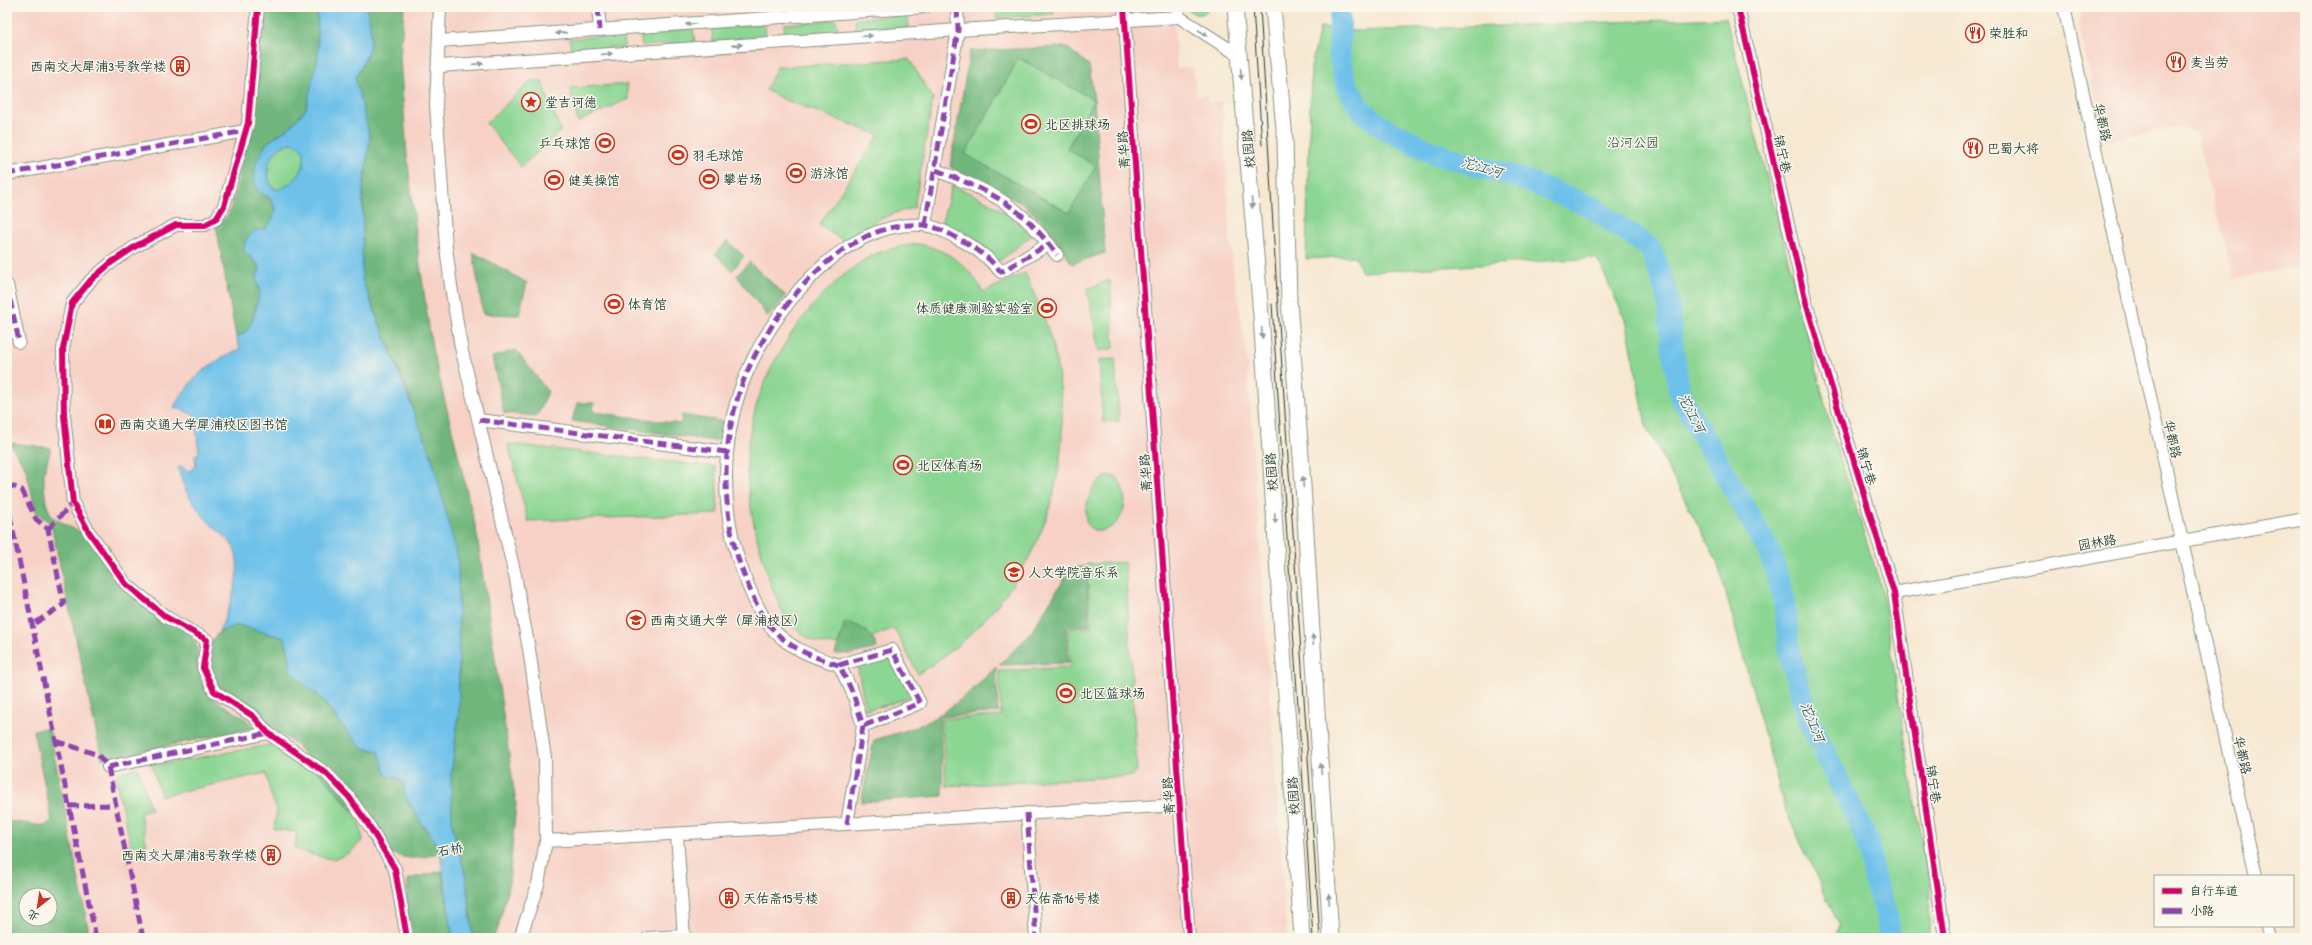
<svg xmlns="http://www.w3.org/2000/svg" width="2312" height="945" viewBox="0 0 2312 945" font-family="'Patrick Hand','LXGW WenKai TC',sans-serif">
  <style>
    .built { fill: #f7d1c6; fill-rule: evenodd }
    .green { fill: #8cd693; stroke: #568a64 }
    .forest { fill: #71b77d; stroke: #487a58; fill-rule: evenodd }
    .water { fill: #6ec1ea; stroke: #467f8f; fill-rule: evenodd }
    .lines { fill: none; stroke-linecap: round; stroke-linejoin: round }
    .river { stroke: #6ec1ea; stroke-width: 22 }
    .minor-casing { stroke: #8b9283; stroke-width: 14 }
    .tertiary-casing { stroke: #8b9283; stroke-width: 17 }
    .minor { stroke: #fff; stroke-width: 12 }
    .tertiary { stroke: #fff; stroke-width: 15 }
    .tram { stroke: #1f3d34; stroke-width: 1 }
    .quiet { stroke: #8e44ad; stroke-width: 5; stroke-dasharray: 10 5; stroke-linecap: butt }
    .cycleway-casing { stroke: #fbf7ec; stroke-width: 8 }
    .cycleway { stroke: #d6006c; stroke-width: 6 }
    .oneway { fill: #8f9e9a }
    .labels { text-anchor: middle; stroke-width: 3; stroke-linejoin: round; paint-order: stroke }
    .poi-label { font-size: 13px; fill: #1f3d34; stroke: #fbf7ec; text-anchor: start }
    .street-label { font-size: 13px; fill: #1f3d34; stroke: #fbf7ec }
    .park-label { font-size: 13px; fill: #355c47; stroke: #fbf7ec }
    .water-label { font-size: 14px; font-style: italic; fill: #335e62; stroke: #fbf7ec }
  </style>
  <rect width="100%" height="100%" fill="#fbf7ec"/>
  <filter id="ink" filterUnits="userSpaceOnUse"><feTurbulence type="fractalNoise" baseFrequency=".025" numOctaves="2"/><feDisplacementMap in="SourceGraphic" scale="8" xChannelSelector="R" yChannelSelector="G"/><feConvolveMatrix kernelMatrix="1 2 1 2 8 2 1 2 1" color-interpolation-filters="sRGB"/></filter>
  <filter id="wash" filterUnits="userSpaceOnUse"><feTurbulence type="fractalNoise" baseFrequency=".012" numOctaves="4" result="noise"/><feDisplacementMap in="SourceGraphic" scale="16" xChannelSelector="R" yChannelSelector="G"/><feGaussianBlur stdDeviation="0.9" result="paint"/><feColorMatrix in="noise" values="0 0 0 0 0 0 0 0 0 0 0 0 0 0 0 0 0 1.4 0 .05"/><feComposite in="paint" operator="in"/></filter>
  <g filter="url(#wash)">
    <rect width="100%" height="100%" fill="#f7e8d2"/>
    <g class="built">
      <path d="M7,7H1173L1177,68L1193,67L1196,96L1207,95L1208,103L1222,101L1232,265L1246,346L1287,938H7ZM26,895H50V919H26Z"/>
      <polygon points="2085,7 2305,7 2305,265 2234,279 2195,132 2178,127 2106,141 2078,22"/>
    </g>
    <g class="green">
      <polygon points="1023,7 1053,7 1054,14 996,18 996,9"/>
      <path d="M1186,7H1211C1204,17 1193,17 1186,7Z"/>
      <polygon points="908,15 909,28 856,33 855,19"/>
      <polygon points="1726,18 1833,435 1882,590 1909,767 1930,885 1929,938 1835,938 1839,925 1785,809 1717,561 1646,426 1627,324 1597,258 1362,272 1355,256 1306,259 1311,68 1320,27 1355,31"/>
      <polygon points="836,20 838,33 785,37 784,24"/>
      <polygon points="765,24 766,37 713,42 712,28"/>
      <polygon points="693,29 695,42 642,46 640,33"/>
      <polygon points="623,34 624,47 571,52 570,39"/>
      <polygon points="1019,58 1094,100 1067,148 1097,165 1069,213 965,154"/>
      <path d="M909,59L933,98L914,208C886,214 866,225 844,241L819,225L879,135L783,99L766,90L777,67Z"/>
      <polygon points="532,80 542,82 561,131 521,167 486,123"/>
      <polygon points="627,84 628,99 578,122 570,88"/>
      <path d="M288,143H293L303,149C308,170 296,181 279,190L272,187C262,168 270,152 288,143Z"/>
      <path d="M952,186C983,197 1010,212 1031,236L998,262L941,225Z"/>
      <path d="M918,244C947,249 970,266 983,292L1025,273C1037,300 1049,327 1055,356C1077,461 1048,558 971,634C955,649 937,661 918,674L894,628C872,637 845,650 821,643C788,634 776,602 767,572C755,535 747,499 747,460C749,385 800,304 861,262C877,251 899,246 918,244Z"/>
      <polygon points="1110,280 1114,348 1099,351 1087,289"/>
      <polygon points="1115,359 1119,421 1103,422 1099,360"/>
      <polygon points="508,444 716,467 718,514 528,521"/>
      <path d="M1109,476L1117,477C1149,527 1071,557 1088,500C1091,489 1097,480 1109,476Z"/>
      <polygon points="1125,562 1137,770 1132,776 946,786 942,719 1001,716 999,671 1070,667 1068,629 1091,628 1087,564"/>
      <polygon points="894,659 913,695 890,704 866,710 857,665"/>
      <path d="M269,745L283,749L308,764L334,787L359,822L363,840C338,866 330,860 298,850L295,848L297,832L274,829L277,810L271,796L266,773L161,796L152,766Z"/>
      <polygon points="137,767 151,809 140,812 147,846 132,849 115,777 121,772"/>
    </g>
    <g class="forest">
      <path d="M265,7H317L318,56L306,109L290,127L267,143L254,180C259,193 269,196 275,208L273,219L265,229L254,231L245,252L257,263L260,269L256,280L260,291L253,320L245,333L236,337L216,226L229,214L237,186L257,84Z"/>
      <path d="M366,7H404L400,59L407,155L418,251L432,348L476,529L516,803L509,883L498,929L493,938H473L466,878L452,825L451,776L459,710L458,559L411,401L362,279L363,188L370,137L355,78C371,51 375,38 366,7Z"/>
      <path d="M1066,47L1089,65L1094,100L1105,253L1072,264L1044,223L1023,204L950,167L970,51ZM1019,58L1094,100L1067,149L1096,166L1069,213L965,154Z"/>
      <polygon points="727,241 744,256 732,271 715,254"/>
      <polygon points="473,252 527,283 519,315 483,314"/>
      <polygon points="749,262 786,296 768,317 737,276"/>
      <polygon points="516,350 548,392 537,416 504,413 492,357"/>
      <path d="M577,403H594L593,412L681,424L682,415L726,422C726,432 724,437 715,441L572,421Z"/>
      <path d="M12,443L51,448L44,473V487L46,503L52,517L88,537L106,564L191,635C203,650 193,670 204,687C216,707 241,710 254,728L102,759L51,524L36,512L26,469L12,447Z"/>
      <polygon points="1086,566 1089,626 1066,627 1068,663 999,665 1030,634 1071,568"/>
      <path d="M845,622C859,624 874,634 877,648L853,654H835Z"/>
      <path d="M238,625L285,638L290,659V670L305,685L318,695L351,736L362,748L378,751L383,763L393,777H397C406,785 405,795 410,805C419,823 432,834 440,852C422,859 407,861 389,852L296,745L218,686C212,674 204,641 220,632C225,628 232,627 238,625Z"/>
      <path d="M996,667L998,712L940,717L943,796L861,802L874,740C889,735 904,732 918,726C948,713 973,690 996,667Z"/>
      <path d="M49,728L90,938H7V821L45,826L52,820L33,730ZM26,895H50V919H26Z"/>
      <polygon points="442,871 453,938 414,938 406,905 408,879"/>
    </g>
    <path class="water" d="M317,7H366C375,38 371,51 355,78L370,137L363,188L362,279L432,458L458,559L459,710L451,776L452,825L466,878L473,938H453L440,852L427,828L423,826L404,794V783L397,777L387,776C382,768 383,760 378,751L362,748L351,736L318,695L305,685L290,670V659L285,638L238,625L219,632C228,611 242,577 236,554C232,539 219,533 209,522C194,507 182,488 178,467L182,466L185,470L190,471L196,465L195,455L199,454L195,415L174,407C191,377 209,363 240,349L236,337L245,333L253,320L260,291L256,280L260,269L257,263L244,252L245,241L254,231L265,229L273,219L275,208L270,198L258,191L254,180L256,162L267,143L290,127L306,109L318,56ZM288,143H293L303,149C308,170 296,182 278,190L272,187C262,168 270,152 288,143Z"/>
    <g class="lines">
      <polyline class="river" points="1340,19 1339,54 1346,84 1362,111 1385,129 1434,153 1522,179 1592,207 1650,248 1667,292 1672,343 1680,396 1770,552 1784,599 1790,655 1808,718 1868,841 1875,882 1886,913 1890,938"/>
    </g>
  </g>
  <g filter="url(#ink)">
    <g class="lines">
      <defs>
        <g id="minor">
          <polyline points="258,7 248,123 224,206 216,219 205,225 176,225 136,246 112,262 91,280 72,303 63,349 64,415 73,503 89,532 126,584 166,617 207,640 203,668 214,691 253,716 268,733 326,773 349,797 368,824 395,869 407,938"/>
          <polyline points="440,7 436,105 446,247 451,286 461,347 515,575 529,649 545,758 546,841 538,884 520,938"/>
          <polyline points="598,7 600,30"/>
          <polyline points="1124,7 1189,938"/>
          <polyline points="1178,7 1179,17 1240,56"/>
          <polyline points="1738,7 1806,303 1894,593 1945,938"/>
          <polyline points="2064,7 2256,876"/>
          <polyline points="439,41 925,7"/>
          <polyline points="439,66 958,30 1179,17"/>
          <path d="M936,170C993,193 1020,204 1057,255"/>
          <polyline points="7,174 245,131"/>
          <polyline points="925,225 958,30 957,7"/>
          <polyline points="7,285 19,342"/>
          <polyline points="479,420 727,452"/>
          <polyline points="1894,593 2305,519"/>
          <polyline points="839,665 892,650 920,703 863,726"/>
          <polyline points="108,767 268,733"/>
          <polyline points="1027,813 1036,938"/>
          <path d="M847,824L863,726L853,693L839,665C778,647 764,628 742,570C720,510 721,441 743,382C769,314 842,219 923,225C934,226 946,232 955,237C973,246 988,256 1001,272L1049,244"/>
          <polyline points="677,834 684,938"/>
          <polyline points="546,841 1179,805"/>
          <polyline points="2267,926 2270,938"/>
          <polyline points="648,938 684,936"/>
        </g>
        <g id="tertiary">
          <polyline points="1235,7 1261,315 1302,938"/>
          <polyline points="1273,7 1285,140 1289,301 1302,469 1331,938"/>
        </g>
      </defs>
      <use href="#minor" class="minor-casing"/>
      <use href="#tertiary" class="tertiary-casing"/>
      <use href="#minor" class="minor"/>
      <use href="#tertiary" class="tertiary"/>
      <g class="tram">
        <polyline points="1253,7 1262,145"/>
        <polyline points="1260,7 1277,293 1320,938"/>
        <polyline points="1272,304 1313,938"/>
      </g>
      <g class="quiet">
        <polyline points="598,7 600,30"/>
        <path d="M936,170C993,193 1020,204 1057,255"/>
        <polyline points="7,174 245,131"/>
        <polyline points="925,225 958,30 957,7"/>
        <polyline points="7,285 19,342"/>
        <polyline points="479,420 727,452"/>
        <polyline points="7,484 22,490 36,519 48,529 64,604 32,625"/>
        <polyline points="7,501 96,938"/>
        <polyline points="48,529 73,503"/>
        <polyline points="839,665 892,650 920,703 863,726"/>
        <polyline points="56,741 98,755 108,767 143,938"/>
        <polyline points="108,767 268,733"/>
        <polyline points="69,806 116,805"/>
        <polyline points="1027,813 1036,938"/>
        <path d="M847,824L863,726L853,693L839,665C778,647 764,628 742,570C720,510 721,441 743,382C769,314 842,219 923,225C934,226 946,232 955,237C973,246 988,256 1001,272L1049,244"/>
      </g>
      <defs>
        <g id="cycleway">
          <polyline points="258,7 248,123 224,206 216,219 205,225 176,225 136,246 112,262 91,280 72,303 63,349 64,415 73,503 89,532 126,584 166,617 207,640 203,668 214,691 253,716 268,733 326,773 349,797 368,824 395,869 407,938"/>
          <polyline points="1124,7 1189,938"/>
          <polyline points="1738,7 1806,303 1894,593 1945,938"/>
        </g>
      </defs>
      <use href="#cycleway" class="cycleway-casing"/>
      <use href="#cycleway" class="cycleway"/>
    </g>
    <defs><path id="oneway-solid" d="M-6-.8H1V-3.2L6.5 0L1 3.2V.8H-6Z"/></defs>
    <g class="oneway">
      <use href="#oneway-solid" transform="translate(691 24) rotate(176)"/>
      <use href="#oneway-solid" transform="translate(561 33) rotate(176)"/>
      <use href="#oneway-solid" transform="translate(1203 33) rotate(33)"/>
      <use href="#oneway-solid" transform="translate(867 36) rotate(-4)"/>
      <use href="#oneway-solid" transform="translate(737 45) rotate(-4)"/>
      <use href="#oneway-solid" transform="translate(607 54) rotate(-4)"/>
      <use href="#oneway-solid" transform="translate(478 64) rotate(-4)"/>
      <use href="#oneway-solid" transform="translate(1241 74) rotate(85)"/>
      <use href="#oneway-solid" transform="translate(1252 203) rotate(85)"/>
      <use href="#oneway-solid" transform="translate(1262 333) rotate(86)"/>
      <use href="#oneway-solid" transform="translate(1303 482) rotate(-94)"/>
      <use href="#oneway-solid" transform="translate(1275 518) rotate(86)"/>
      <use href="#oneway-solid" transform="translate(1313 640) rotate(-94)"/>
      <use href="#oneway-solid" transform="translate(1321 769) rotate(-94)"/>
      <use href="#oneway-solid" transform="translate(1329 899) rotate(-94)"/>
    </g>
  </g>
  <defs>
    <symbol id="restaurant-ring" viewBox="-11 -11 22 22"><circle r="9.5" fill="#fbf7ec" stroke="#c8321e" stroke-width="1.5"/><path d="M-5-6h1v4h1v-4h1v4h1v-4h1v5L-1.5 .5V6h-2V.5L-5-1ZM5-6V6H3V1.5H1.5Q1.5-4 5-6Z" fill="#c8321e"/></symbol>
    <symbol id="building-ring" viewBox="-11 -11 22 22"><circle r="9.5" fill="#fbf7ec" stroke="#c8321e" stroke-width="1.5"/><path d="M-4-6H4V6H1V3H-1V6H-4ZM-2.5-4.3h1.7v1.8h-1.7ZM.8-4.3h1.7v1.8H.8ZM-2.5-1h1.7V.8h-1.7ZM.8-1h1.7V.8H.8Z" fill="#c8321e"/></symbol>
    <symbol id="sight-ring" viewBox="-11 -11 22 22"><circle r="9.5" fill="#fbf7ec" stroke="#c8321e" stroke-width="1.5"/><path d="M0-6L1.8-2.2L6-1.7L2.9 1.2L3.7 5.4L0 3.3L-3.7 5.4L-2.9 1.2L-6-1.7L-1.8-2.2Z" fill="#c8321e"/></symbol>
    <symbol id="stadium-ring" viewBox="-11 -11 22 22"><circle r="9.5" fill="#fbf7ec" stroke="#c8321e" stroke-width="1.5"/><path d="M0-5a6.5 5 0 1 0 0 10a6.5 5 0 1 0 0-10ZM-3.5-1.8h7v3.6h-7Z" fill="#c8321e"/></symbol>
    <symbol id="library-ring" viewBox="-11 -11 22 22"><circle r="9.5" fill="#fbf7ec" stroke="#c8321e" stroke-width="1.5"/><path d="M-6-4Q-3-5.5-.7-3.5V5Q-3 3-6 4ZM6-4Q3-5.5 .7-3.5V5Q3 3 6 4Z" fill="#c8321e"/></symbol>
    <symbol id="university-ring" viewBox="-11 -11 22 22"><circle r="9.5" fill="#fbf7ec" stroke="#c8321e" stroke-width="1.5"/><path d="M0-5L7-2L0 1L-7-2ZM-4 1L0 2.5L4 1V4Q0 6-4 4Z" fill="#c8321e"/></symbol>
  </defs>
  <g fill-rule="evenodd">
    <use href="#restaurant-ring" x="1964" y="22" width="22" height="22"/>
    <use href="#restaurant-ring" x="2165" y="51" width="22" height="22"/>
    <use href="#building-ring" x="169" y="55" width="22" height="22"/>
    <use href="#sight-ring" x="520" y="91" width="22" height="22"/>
    <use href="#stadium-ring" x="1020" y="113" width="22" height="22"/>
    <use href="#stadium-ring" x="594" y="132" width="22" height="22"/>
    <use href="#restaurant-ring" x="1962" y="137" width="22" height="22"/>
    <use href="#stadium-ring" x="667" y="144" width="22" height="22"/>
    <use href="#stadium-ring" x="785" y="162" width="22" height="22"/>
    <use href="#stadium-ring" x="698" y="168" width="22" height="22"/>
    <use href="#stadium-ring" x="543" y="169" width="22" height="22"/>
    <use href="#stadium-ring" x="603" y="293" width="22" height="22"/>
    <use href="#stadium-ring" x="1036" y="297" width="22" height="22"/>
    <use href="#library-ring" x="94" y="413" width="22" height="22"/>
    <use href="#stadium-ring" x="892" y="454" width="22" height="22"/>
    <use href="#university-ring" x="1003" y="561" width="22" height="22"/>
    <use href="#university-ring" x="625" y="609" width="22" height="22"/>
    <use href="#stadium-ring" x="1055" y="682" width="22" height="22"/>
    <use href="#building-ring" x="260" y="844" width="22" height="22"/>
    <use href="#building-ring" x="718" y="887" width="22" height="22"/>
    <use href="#building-ring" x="1000" y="887" width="22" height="22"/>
  </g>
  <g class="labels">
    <g class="poi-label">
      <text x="1989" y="38">荣胜和</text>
      <text x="2190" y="67">麦当劳</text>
      <text x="166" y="71" text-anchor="end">西南交大犀浦3号教学楼</text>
      <text x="545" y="107">堂吉诃德</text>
      <text x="1045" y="129">北区排球场</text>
      <text x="591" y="148" text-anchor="end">乒乓球馆</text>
      <text x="1987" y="153">巴蜀大将</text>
      <text x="692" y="160">羽毛球馆</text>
      <text x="810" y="178">游泳馆</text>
      <text x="723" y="184">攀岩场</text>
      <text x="568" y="185">健美操馆</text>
      <text x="628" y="309">体育馆</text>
      <text x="1033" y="313" text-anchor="end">体质健康测验实验室</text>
      <text x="119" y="429">西南交通大学犀浦校区图书馆</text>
      <text x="917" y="470">北区体育场</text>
      <text x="1028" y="577">人文学院音乐系</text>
      <text x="650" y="625">西南交通大学（犀浦校区）</text>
      <text x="1080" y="698">北区篮球场</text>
      <text x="257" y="860" text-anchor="end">西南交大犀浦8号教学楼</text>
      <text x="743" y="903">天佑斋15号楼</text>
      <text x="1025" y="903">天佑斋16号楼</text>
    </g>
    <g class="street-label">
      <text transform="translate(2103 122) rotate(78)" y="5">华都路</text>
      <text transform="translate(1248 149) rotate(-95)" y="5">校园路</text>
      <text transform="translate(1123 150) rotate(-94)" y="5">菁华路</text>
      <text transform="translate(1783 154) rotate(77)" y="5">锦宁巷</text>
      <text transform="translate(2173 439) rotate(78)" y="5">华都路</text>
      <text transform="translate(1867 466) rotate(73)" y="5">锦宁巷</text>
      <text transform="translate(1271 472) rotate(-94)" y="5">校园路</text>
      <text transform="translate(1145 473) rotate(-94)" y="5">菁华路</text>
      <text transform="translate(2097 542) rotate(-10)" y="5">园林路</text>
      <text transform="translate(2243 755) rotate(77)" y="5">华都路</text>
      <text transform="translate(1934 784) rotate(81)" y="5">锦宁巷</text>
      <text transform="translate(1168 796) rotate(-94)" y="5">菁华路</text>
      <text transform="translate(1293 796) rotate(-94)" y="5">校园路</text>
      <text transform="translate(450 849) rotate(-11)" y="5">石桥</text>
    </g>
    <g class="park-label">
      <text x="1633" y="147">沿河公园</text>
    </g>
    <g class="water-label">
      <text transform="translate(1482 167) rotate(17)" y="5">沱江河</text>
      <text transform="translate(1692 413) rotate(63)" y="5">沱江河</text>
      <text transform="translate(1813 722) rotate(68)" y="5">沱江河</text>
    </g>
  </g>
  <rect width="2312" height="945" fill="none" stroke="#fbf7ec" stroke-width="24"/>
  <rect x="2154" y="875" width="140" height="52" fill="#fbf7ec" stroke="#a3ada2"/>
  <rect x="2162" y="888" width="20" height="6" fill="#d6006c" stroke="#a3ada2"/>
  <text x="2190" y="895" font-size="12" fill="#1f3d34">自行车道</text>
  <rect x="2162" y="908" width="20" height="6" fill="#8e44ad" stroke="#a3ada2"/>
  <text x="2190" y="915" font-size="12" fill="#1f3d34">小路</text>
  <g transform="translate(38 907) rotate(210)"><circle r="19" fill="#fbf7ec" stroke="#a3ada2"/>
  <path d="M0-3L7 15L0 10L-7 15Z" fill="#c8321e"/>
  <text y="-6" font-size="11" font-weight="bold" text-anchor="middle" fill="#1f3d34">北</text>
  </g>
</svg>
